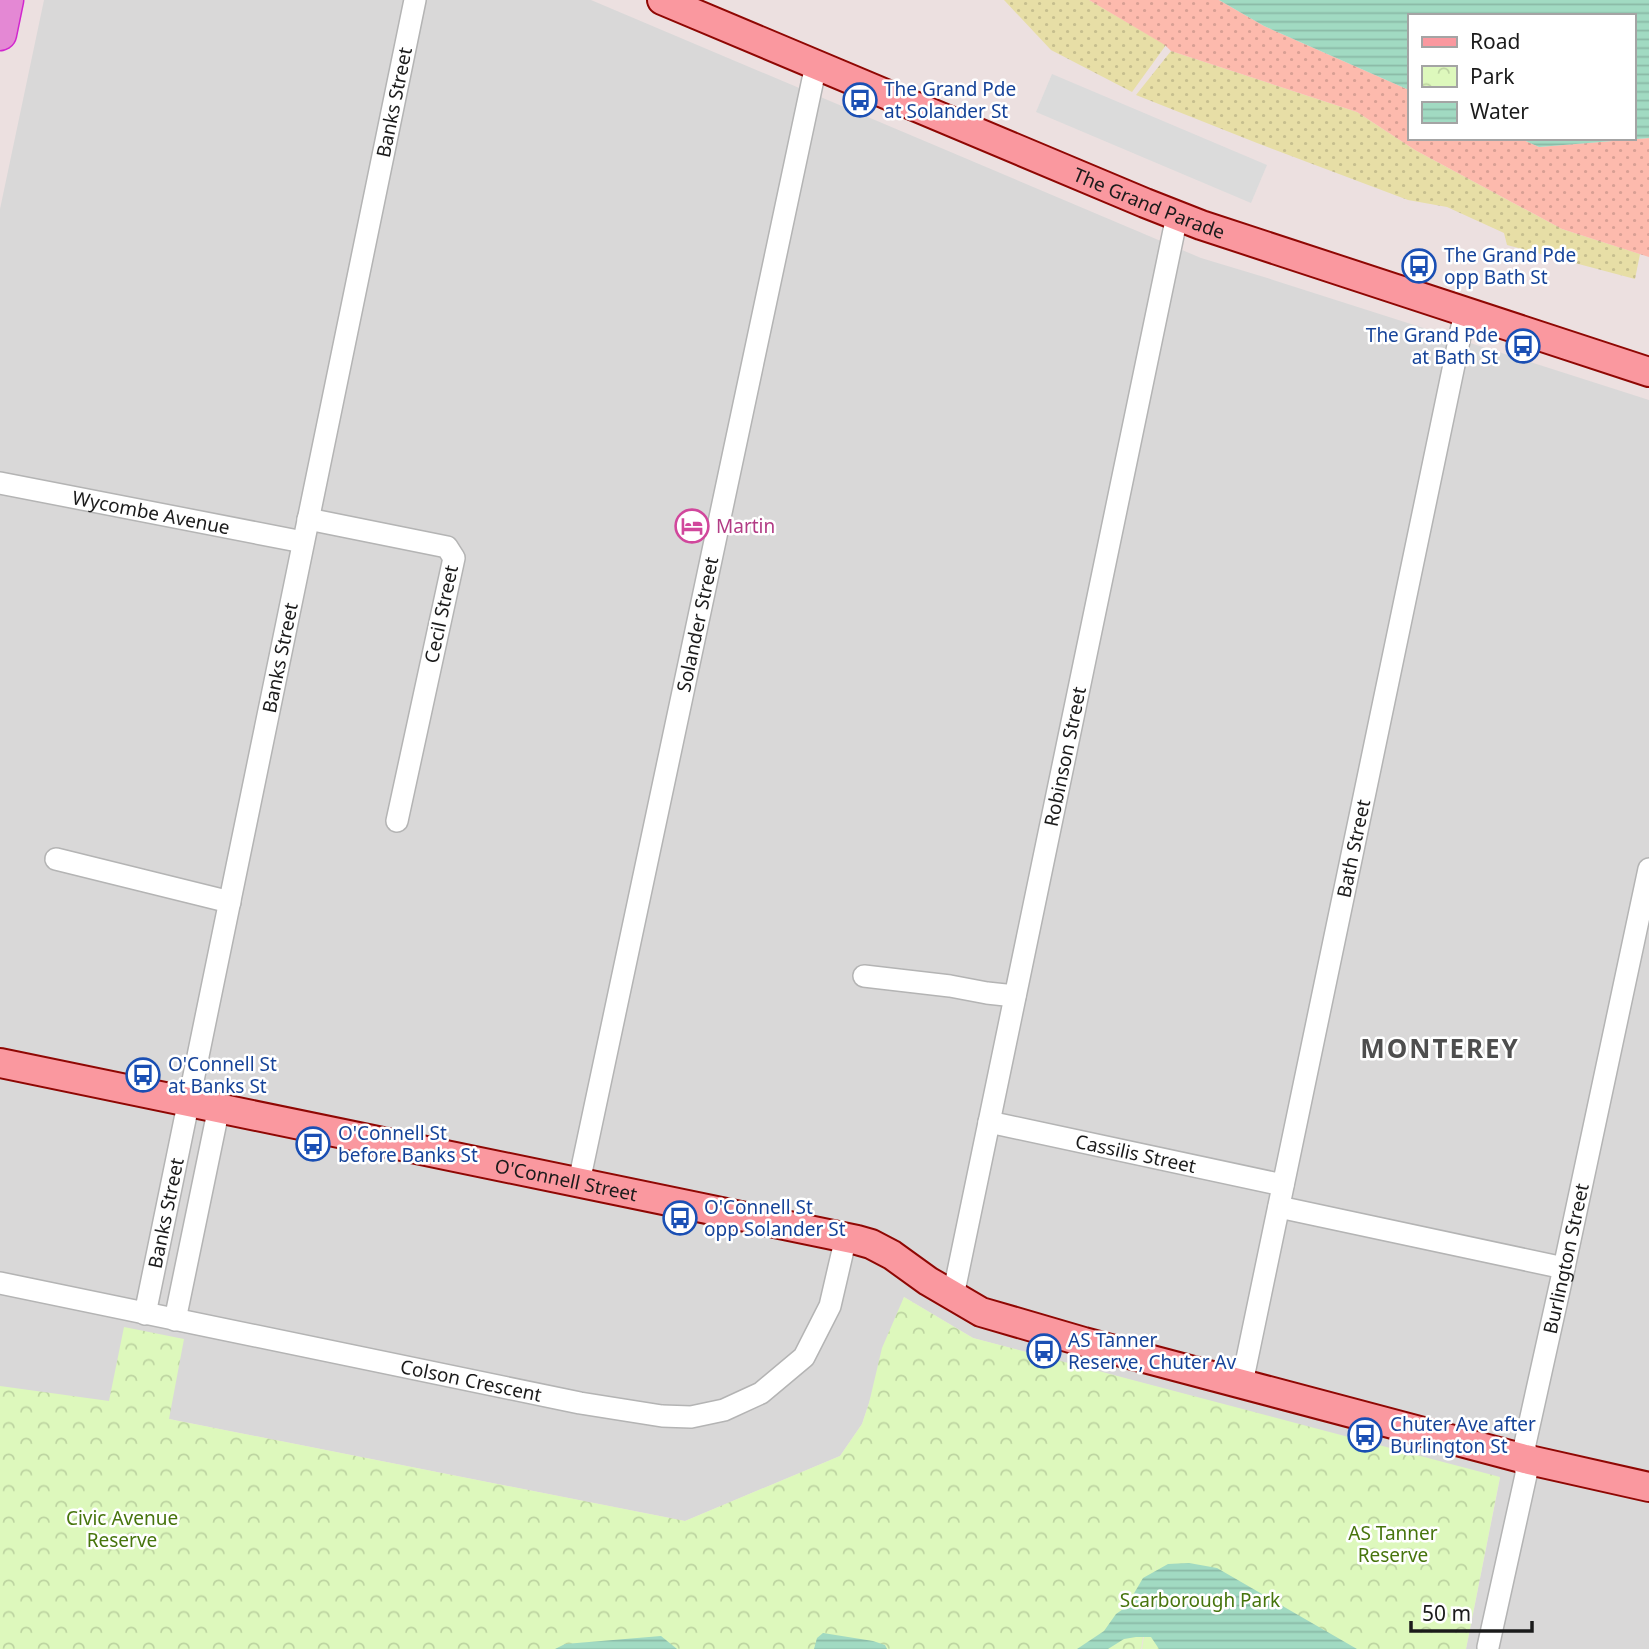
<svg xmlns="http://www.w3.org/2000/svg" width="1649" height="1649" viewBox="0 0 1649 1649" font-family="'Noto Sans',sans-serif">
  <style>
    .residential { fill: #d9d8d8 }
    .grass { fill: url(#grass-dots) }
    .sand { fill: url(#sand-dots) }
    .park { fill: url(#park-crowns) }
    .parking { fill: #dbdbdb }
    .water { fill: url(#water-rules) }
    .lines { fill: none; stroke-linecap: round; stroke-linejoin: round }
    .minor-casing { stroke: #b4b4b4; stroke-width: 24 }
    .major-casing { stroke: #8f0703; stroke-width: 32 }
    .highway-casing { stroke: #d126ce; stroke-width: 35 }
    .minor { stroke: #fff; stroke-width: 21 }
    .major { stroke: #fa989f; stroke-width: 28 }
    .highway { stroke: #e488d4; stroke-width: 32 }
    .labels { text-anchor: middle; stroke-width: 5; stroke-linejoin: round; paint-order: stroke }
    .transit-label { font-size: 19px; fill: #164399; stroke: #fff; text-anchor: start }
    .street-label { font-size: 19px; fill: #1b1b1b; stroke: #fff }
    .hotel-label { font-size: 19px; fill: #b23c85; stroke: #fff; text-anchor: start }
    .park-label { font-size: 19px; fill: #47750d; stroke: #fff }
    .district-label { font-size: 26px; font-weight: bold; letter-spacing: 2px; fill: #4e4e4e; stroke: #fff }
  </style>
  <defs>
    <pattern id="grass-dots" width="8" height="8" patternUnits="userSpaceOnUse" patternTransform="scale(1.75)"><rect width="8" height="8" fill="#e7dea6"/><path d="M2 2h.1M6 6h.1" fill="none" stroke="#c6be8e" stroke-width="1.8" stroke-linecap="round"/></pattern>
    <pattern id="sand-dots" width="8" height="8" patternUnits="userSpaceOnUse" patternTransform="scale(1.75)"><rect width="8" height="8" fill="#fdbaad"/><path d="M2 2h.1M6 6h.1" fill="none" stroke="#d89f94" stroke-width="1.8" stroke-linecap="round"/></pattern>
    <pattern id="park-crowns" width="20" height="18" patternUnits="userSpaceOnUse" patternTransform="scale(1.75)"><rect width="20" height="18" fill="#ddf8bc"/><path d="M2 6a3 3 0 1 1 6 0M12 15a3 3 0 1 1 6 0" fill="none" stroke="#bdd4a1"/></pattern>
    <pattern id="water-rules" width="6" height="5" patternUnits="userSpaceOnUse" patternTransform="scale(1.75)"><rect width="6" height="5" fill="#a1dac2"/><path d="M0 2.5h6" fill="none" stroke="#8abaa6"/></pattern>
  </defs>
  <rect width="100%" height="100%" fill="#ece0e0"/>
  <polygon class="residential" points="44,0 591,0 1201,258 1264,277 1649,400 1649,1649 1466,1649 1500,1478 973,1338 904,1297 862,1424 840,1456 685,1521 169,1419 0,1392 0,209"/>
  <g class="grass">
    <polygon points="1004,0 1089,0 1166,45 1132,92 1051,50"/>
    <polygon points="1171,51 1357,112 1415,150 1562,229 1640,254 1635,279 1507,245 1504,233 1447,207 1408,200 1257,143 1136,95"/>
  </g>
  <polygon class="sand" points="1089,0 1219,0 1264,26 1409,90 1409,138 1519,138 1539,147 1649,138 1649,257 1562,229 1415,150 1357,112 1171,51 1165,45"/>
  <polygon class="park" points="904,1297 973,1338 1500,1477 1466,1649 1142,1649 1158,1552 1141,1649 0,1649 0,1386 109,1401 124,1327 184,1339 169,1419 685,1521 840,1456 862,1424 869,1403 882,1348"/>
  <polygon class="parking" points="1052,74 1267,165 1251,203 1036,112"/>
  <g class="water">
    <polygon points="1219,0 1649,0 1649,138 1539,147 1519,138 1633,138 1633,16 1409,16 1409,90 1264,26"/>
    <polygon points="1189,1563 1217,1568 1357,1649 1159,1649 1151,1637 1136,1637 1124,1639 1108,1649 1077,1649 1104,1631 1116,1614 1126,1607 1143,1578 1168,1564"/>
    <polygon points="823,1633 873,1641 885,1645 887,1649 814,1649 817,1638"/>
    <polygon points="661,1636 677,1649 555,1649 565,1644"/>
  </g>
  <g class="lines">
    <defs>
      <g id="minor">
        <path id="s1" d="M0,483L303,542"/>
        <polyline points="308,519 447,547 454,558 397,821"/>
        <polyline points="56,859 230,902"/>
        <polyline points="864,976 950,986 987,993 1015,996"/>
        <path id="s2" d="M989,1122L1283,1185"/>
        <path id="s3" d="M579,1182L816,65"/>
        <polyline points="1279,1207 1564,1268"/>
        <path id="s4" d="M0,1283L580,1403L662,1416L691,1417L724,1410L761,1393L804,1357L830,1306L846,1237"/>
        <path id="s5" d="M953,1296L1177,216"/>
        <path id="s6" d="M145,1314L415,0"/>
        <polyline points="175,1320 219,1107"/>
        <path id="s7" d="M1242,1383L1465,312"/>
        <path id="s8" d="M1488,1647L1526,1475L1525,1444L1564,1268L1649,869"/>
      </g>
      <g id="major">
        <path id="s9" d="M662,0L1145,203L1201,225L1649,372"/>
        <path id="s10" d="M0,1063L857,1240L871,1244L892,1255L928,1281L981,1312L1084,1342L1525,1459L1649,1487"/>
      </g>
      <polyline id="highway" points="0,34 7,0"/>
    </defs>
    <use href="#minor" class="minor-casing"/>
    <use href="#major" class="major-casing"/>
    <use href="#highway" class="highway-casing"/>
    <use href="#minor" class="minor"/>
    <use href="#major" class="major"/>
    <use href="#highway" class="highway"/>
  </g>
  <defs>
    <symbol id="bus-ring" viewBox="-11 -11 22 22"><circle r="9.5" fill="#fff" stroke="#1a4fb4" stroke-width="1.5"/><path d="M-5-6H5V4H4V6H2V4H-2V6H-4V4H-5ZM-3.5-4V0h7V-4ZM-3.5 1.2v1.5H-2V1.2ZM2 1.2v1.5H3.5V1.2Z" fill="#1a4fb4"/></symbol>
    <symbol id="hotel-ring" viewBox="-11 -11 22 22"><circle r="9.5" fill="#fff" stroke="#d1479c" stroke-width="1.5"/><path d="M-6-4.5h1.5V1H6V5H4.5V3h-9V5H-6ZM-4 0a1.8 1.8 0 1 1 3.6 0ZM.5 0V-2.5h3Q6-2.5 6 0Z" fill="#d1479c"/></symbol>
  </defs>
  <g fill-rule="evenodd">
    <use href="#bus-ring" x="841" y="81" width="38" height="38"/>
    <use href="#bus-ring" x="1400" y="247" width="38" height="38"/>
    <use href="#bus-ring" x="1504" y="327" width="38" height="38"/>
    <use href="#hotel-ring" x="673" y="507" width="38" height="38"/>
    <use href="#bus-ring" x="124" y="1056" width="38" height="38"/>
    <use href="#bus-ring" x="294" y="1125" width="38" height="38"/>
    <use href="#bus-ring" x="661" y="1199" width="38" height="38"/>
    <use href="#bus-ring" x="1025" y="1332" width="38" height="38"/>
    <use href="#bus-ring" x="1346" y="1416" width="38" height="38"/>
  </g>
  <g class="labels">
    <g class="transit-label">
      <text x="884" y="96">The Grand Pde<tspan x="884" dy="22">at Solander St</tspan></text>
      <text x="1444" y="262">The Grand Pde<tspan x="1444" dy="22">opp Bath St</tspan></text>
      <text x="1498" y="342" text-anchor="end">The Grand Pde<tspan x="1498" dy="22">at Bath St</tspan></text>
      <text x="168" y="1071">O'Connell St<tspan x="168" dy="22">at Banks St</tspan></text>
      <text x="338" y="1140">O'Connell St<tspan x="338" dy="22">before Banks St</tspan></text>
      <text x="704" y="1214">O'Connell St<tspan x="704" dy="22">opp Solander St</tspan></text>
      <text x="1068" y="1347">AS Tanner<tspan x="1068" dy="22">Reserve, Chuter Av</tspan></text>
      <text x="1390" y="1431">Chuter Ave after<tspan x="1390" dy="22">Burlington St</tspan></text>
    </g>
    <g class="street-label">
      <text dy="7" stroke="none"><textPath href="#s6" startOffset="1237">Banks Street</textPath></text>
      <text dy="7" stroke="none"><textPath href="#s9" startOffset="528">The Grand Parade</textPath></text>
      <text dy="7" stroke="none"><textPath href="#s1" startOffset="154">Wycombe Avenue</textPath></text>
      <text transform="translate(441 614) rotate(-78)" y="7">Cecil Street</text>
      <text dy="7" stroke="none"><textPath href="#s3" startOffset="570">Solander Street</textPath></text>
      <text dy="7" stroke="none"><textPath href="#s6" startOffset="670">Banks Street</textPath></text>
      <text dy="7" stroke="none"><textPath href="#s5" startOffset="551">Robinson Street</textPath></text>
      <text dy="7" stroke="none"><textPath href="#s7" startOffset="546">Bath Street</textPath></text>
      <text dy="7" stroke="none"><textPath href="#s2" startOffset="150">Cassilis Street</textPath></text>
      <text dy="7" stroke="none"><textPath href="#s10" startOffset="578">O'Connell Street</textPath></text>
      <text dy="7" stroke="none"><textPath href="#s6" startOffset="103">Banks Street</textPath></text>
      <text dy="7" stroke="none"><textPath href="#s8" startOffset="397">Burlington Street</textPath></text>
      <text dy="7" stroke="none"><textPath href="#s4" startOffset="481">Colson Crescent</textPath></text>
    </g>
    <g class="hotel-label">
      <text x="716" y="533">Martin</text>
    </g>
    <g class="park-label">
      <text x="122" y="1525">Civic Avenue<tspan x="122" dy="22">Reserve</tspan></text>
      <text x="1393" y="1540">AS Tanner<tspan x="1393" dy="22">Reserve</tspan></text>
      <text x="1200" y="1607">Scarborough Park</text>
    </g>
    <g class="district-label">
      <text x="1440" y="1058">MONTEREY</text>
    </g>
  </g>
  <rect x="1408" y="14" width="228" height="126" fill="#ffffff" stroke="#a4a4a4" stroke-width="2"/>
  <rect x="1422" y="37" width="35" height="10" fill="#fa989f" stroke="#a4a4a4" stroke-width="2"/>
  <text x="1470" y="49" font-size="21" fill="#1b1b1b">Road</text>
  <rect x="1422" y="66" width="35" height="21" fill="url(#park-crowns)" stroke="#a4a4a4" stroke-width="2"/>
  <text x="1470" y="84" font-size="21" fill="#1b1b1b">Park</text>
  <rect x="1422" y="102" width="35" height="21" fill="url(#water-rules)" stroke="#a4a4a4" stroke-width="2"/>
  <text x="1470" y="119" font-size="21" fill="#1b1b1b">Water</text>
  <path d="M1411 1621v10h121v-10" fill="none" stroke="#1b1b1b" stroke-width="3.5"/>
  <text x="1422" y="1621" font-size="21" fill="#1b1b1b" stroke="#ffffff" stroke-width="5" paint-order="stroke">50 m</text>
</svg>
